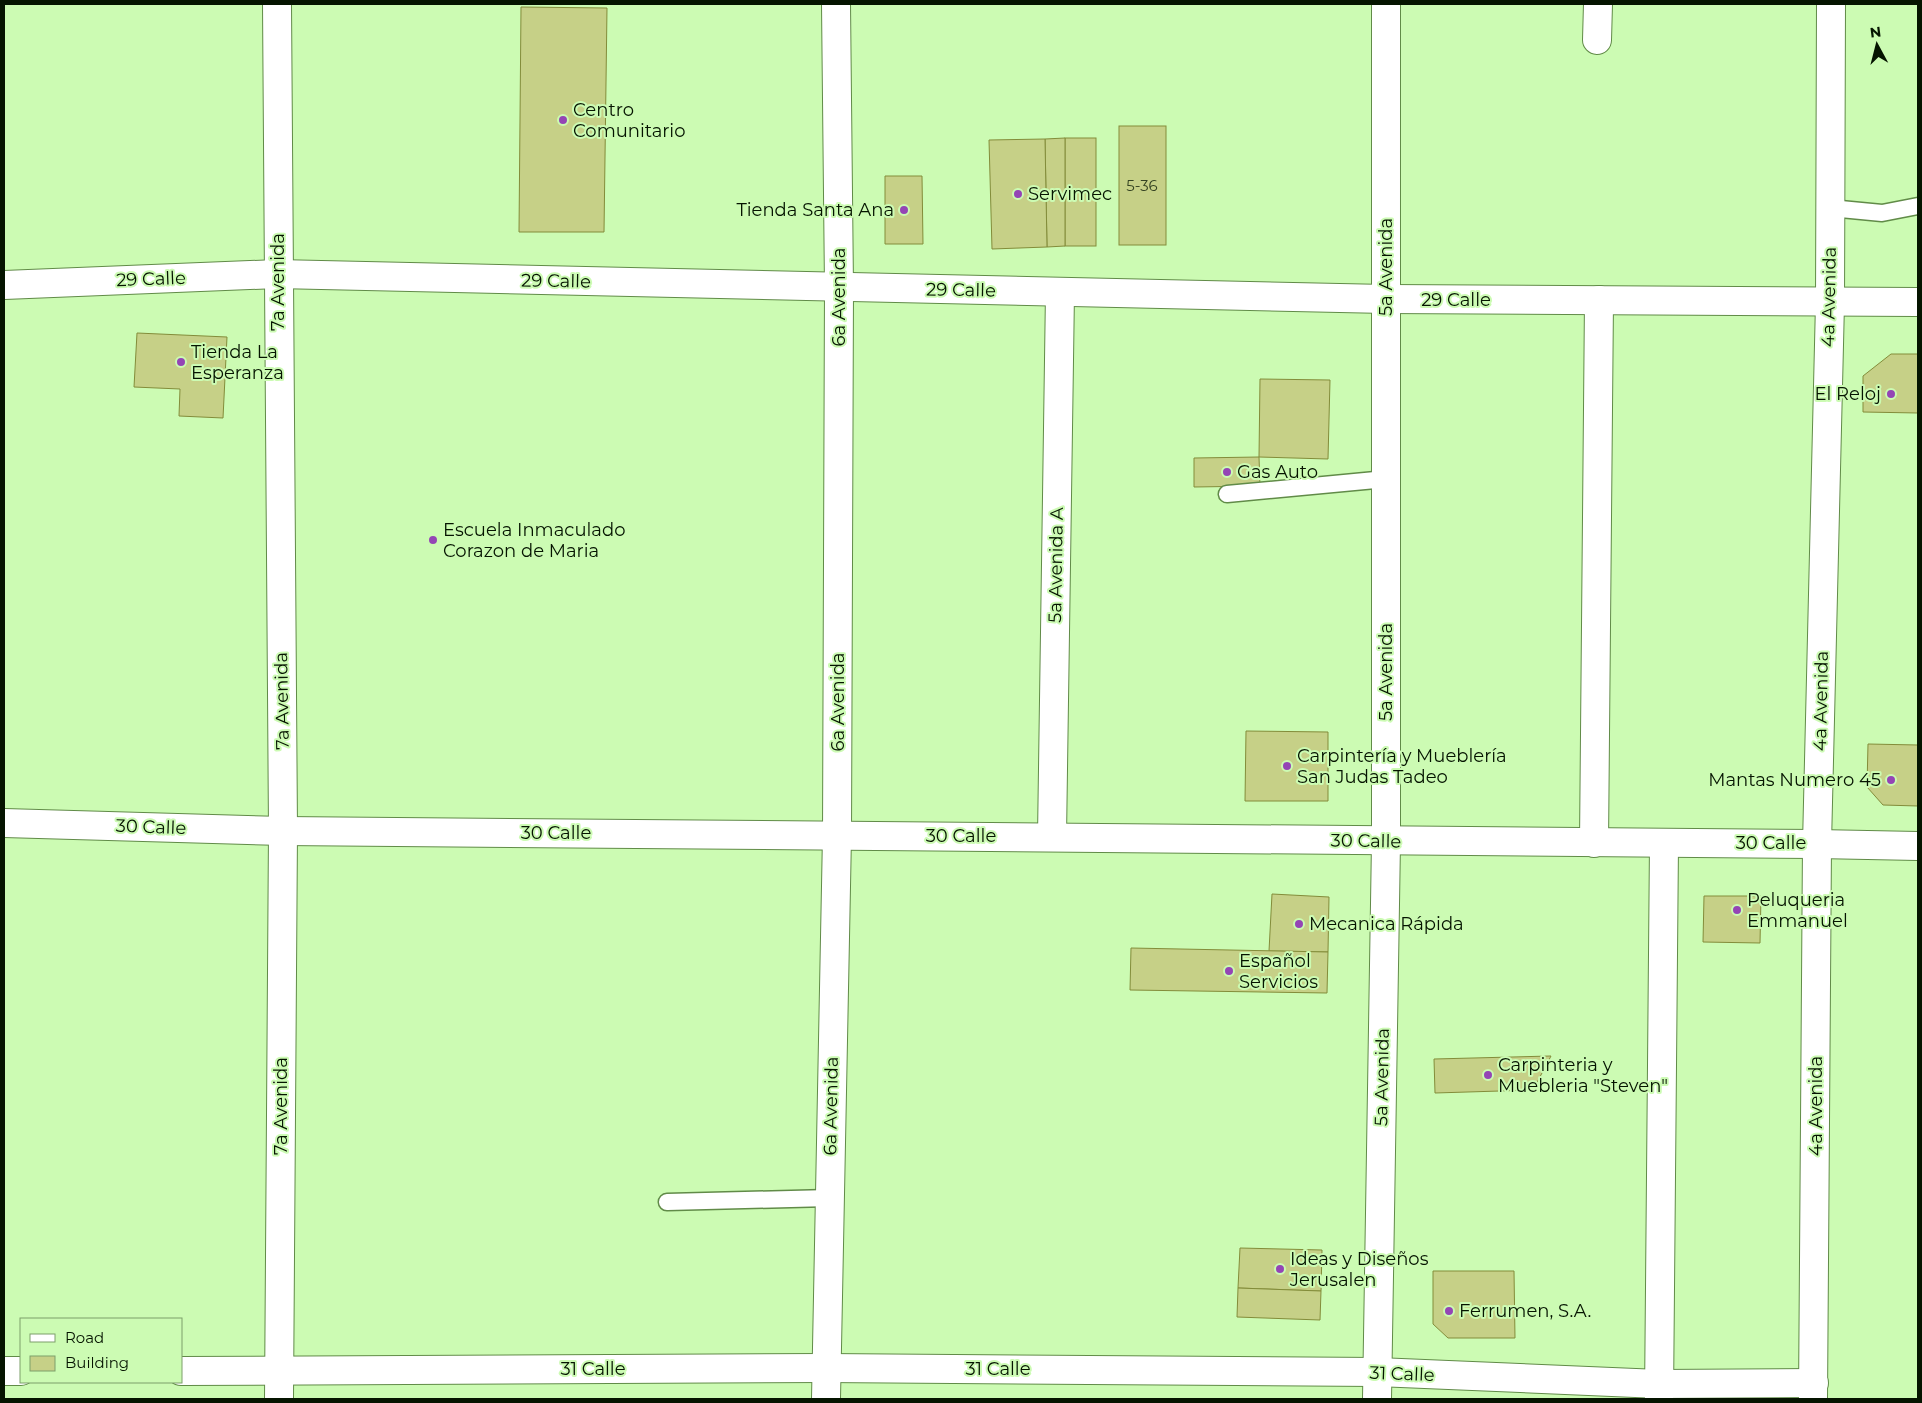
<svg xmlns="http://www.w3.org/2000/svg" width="1922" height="1403" viewBox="0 0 1922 1403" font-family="Montserrat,sans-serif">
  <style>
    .building { fill: #c6d087; stroke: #838c3a }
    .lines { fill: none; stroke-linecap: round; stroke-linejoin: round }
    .lane-casing { stroke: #618b48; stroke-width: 19 }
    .street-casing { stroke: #618b48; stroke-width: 30 }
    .secondary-casing { stroke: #618b48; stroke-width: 30 }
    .lane { stroke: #fff; stroke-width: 16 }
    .street { stroke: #fff; stroke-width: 28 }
    .secondary { stroke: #fff; stroke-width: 28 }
    .poi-dot { fill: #9445b5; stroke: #ccfbb3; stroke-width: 2 }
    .labels { text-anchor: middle; stroke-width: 4; stroke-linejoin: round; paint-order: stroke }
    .number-label { font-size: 15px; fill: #354322 }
    .poi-label { font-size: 18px; fill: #051400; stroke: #ccfbb3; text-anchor: start }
    .street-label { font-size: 18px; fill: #051400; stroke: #ccfbb3 }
  </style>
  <rect width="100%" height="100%" fill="#ccfbb3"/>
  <g class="building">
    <polygon points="521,7 607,8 604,232 519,232"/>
    <rect x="1119" y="126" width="47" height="119"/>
    <rect x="1065" y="138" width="31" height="108"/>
    <polygon points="1065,138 1065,246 1047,247 1045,139"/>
    <polygon points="1045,139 1047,247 992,249 989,140"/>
    <polygon points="885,176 922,176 923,244 885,244"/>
    <polygon points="137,333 227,337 223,418 179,416 180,389 134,387"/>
    <polygon points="1891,354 1918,354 1918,413 1863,412 1863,376"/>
    <polygon points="1260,379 1330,380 1328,459 1259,457"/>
    <polygon points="1259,457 1260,486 1194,487 1194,458"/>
    <polygon points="1246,731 1328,732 1328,801 1245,801"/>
    <polygon points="1868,744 1918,745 1918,806 1883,805 1867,787"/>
    <polygon points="1272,894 1329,897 1328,952 1269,951"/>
    <polygon points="1704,896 1761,896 1760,943 1703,942"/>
    <polygon points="1131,948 1328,952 1327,993 1130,990"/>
    <polygon points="1551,1056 1533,1090 1435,1093 1434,1059"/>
    <polygon points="1240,1248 1322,1250 1321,1291 1238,1288"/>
    <polygon points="1433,1271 1514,1271 1515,1338 1448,1338 1433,1324"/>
    <polygon points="1238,1288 1321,1291 1320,1320 1237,1317"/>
  </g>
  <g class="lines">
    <defs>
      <g id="lane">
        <polyline points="1830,208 1882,213 1918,206"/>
        <polyline points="1227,494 1386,479"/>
        <polyline points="667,1202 830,1198"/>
      </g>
      <g id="street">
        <polyline points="277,4 283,831 279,1399"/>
        <polyline points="1597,40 1598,4"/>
        <polyline points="4,285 277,274 1386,299 1918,302"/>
        <polyline points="1052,837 1060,292"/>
        <polyline points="1594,843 1599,300"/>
        <polyline points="1817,844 1918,846"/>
        <polyline points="4,1371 21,1371"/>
        <polyline points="181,1371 825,1368 1377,1372 1659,1384 1814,1383"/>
        <polyline points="826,1399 837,835 839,288 836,4"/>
        <polyline points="1659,1399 1664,843"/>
      </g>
      <g id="secondary">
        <polyline points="4,823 283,831 1817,844"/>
        <polyline points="1377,1399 1386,842 1386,4"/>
        <polyline points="1813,1399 1817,844 1830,303 1831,4"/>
      </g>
    </defs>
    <use href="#lane" class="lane-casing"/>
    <use href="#street" class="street-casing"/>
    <use href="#secondary" class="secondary-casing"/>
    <use href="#lane" class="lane"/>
    <use href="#street" class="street"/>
    <use href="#secondary" class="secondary"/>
  </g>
  <g class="poi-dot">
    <circle cx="563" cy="120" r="5"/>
    <circle cx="1018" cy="194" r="5"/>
    <circle cx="904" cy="210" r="5"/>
    <circle cx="181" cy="362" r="5"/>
    <circle cx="1891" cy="394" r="5"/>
    <circle cx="1227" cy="472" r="5"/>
    <circle cx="433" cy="540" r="5"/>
    <circle cx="1287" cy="766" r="5"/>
    <circle cx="1891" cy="780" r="5"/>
    <circle cx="1737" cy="910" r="5"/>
    <circle cx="1299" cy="924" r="5"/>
    <circle cx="1229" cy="971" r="5"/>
    <circle cx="1488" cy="1075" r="5"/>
    <circle cx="1280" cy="1269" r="5"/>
    <circle cx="1449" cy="1311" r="5"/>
  </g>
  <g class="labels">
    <g class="number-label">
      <text x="1142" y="191">5-36</text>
    </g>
    <g class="poi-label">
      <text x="573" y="116">Centro<tspan x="573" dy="21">Comunitario</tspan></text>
      <text x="1028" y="200">Servimec</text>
      <text x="894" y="216" text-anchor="end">Tienda Santa Ana</text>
      <text x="191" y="358">Tienda La<tspan x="191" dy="21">Esperanza</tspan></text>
      <text x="1881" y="400" text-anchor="end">El Reloj</text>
      <text x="1237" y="478">Gas Auto</text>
      <text x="443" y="536">Escuela Inmaculado<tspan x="443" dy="21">Corazon de Maria</tspan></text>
      <text x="1297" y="762">Carpintería y Mueblería<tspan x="1297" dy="21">San Judas Tadeo</tspan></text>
      <text x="1881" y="786" text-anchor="end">Mantas Numero 45</text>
      <text x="1747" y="906">Peluqueria<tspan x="1747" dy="21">Emmanuel</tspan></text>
      <text x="1309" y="930">Mecanica Rápida</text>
      <text x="1239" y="967">Español<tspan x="1239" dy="21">Servicios</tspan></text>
      <text x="1498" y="1071">Carpinteria y<tspan x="1498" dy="21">Muebleria "Steven"</tspan></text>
      <text x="1290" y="1265">Ideas y Diseños<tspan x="1290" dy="21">Jerusalen</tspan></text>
      <text x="1459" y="1317">Ferrumen, S.A.</text>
    </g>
    <g class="street-label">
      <text transform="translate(1386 267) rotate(-90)" y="6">5a Avenida</text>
      <text transform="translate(151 279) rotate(-2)" y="6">29 Calle</text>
      <text transform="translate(556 281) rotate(1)" y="6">29 Calle</text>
      <text transform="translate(278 282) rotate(-90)" y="6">7a Avenida</text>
      <text transform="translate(961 290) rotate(1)" y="6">29 Calle</text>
      <text transform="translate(839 297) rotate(-90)" y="6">6a Avenida</text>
      <text transform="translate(1829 297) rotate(-89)" y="6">4a Avenida</text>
      <text x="1456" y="306">29 Calle</text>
      <text transform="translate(1056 565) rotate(-89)" y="6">5a Avenida A</text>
      <text transform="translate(1386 672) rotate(-90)" y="6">5a Avenida</text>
      <text transform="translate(282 701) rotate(-91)" y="6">7a Avenida</text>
      <text transform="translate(1821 701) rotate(-89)" y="6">4a Avenida</text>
      <text transform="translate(838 702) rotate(-90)" y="6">6a Avenida</text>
      <text transform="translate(151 827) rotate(2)" y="6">30 Calle</text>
      <text x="556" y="839">30 Calle</text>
      <text x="961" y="842">30 Calle</text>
      <text transform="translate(1366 841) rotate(1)" y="6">30 Calle</text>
      <text x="1771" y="849">30 Calle</text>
      <text transform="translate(1382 1077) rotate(-89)" y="6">5a Avenida</text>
      <text transform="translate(281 1106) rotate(-90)" y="6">7a Avenida</text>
      <text transform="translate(831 1106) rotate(-89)" y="6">6a Avenida</text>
      <text transform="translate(1816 1106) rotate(-90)" y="6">4a Avenida</text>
      <text x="593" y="1375">31 Calle</text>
      <text x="998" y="1375">31 Calle</text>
      <text transform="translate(1402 1374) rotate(2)" y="6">31 Calle</text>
    </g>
  </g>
  <rect width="1922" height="1403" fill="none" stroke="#051400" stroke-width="10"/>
  <rect x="20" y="1318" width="162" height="65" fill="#ccfbb3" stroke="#7c9f6b"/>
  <rect x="30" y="1334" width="25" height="8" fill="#ffffff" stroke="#7c9f6b"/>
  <text x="65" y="1343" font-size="15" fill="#051400">Road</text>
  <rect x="30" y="1356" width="25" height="15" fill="#c6d087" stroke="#7c9f6b"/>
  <text x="65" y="1368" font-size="15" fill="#051400">Building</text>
  <g transform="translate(1877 45) rotate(353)" stroke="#ccfbb3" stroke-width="4" paint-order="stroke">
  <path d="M0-4L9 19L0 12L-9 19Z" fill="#051400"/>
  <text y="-8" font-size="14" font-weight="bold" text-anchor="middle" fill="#051400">N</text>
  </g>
</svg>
